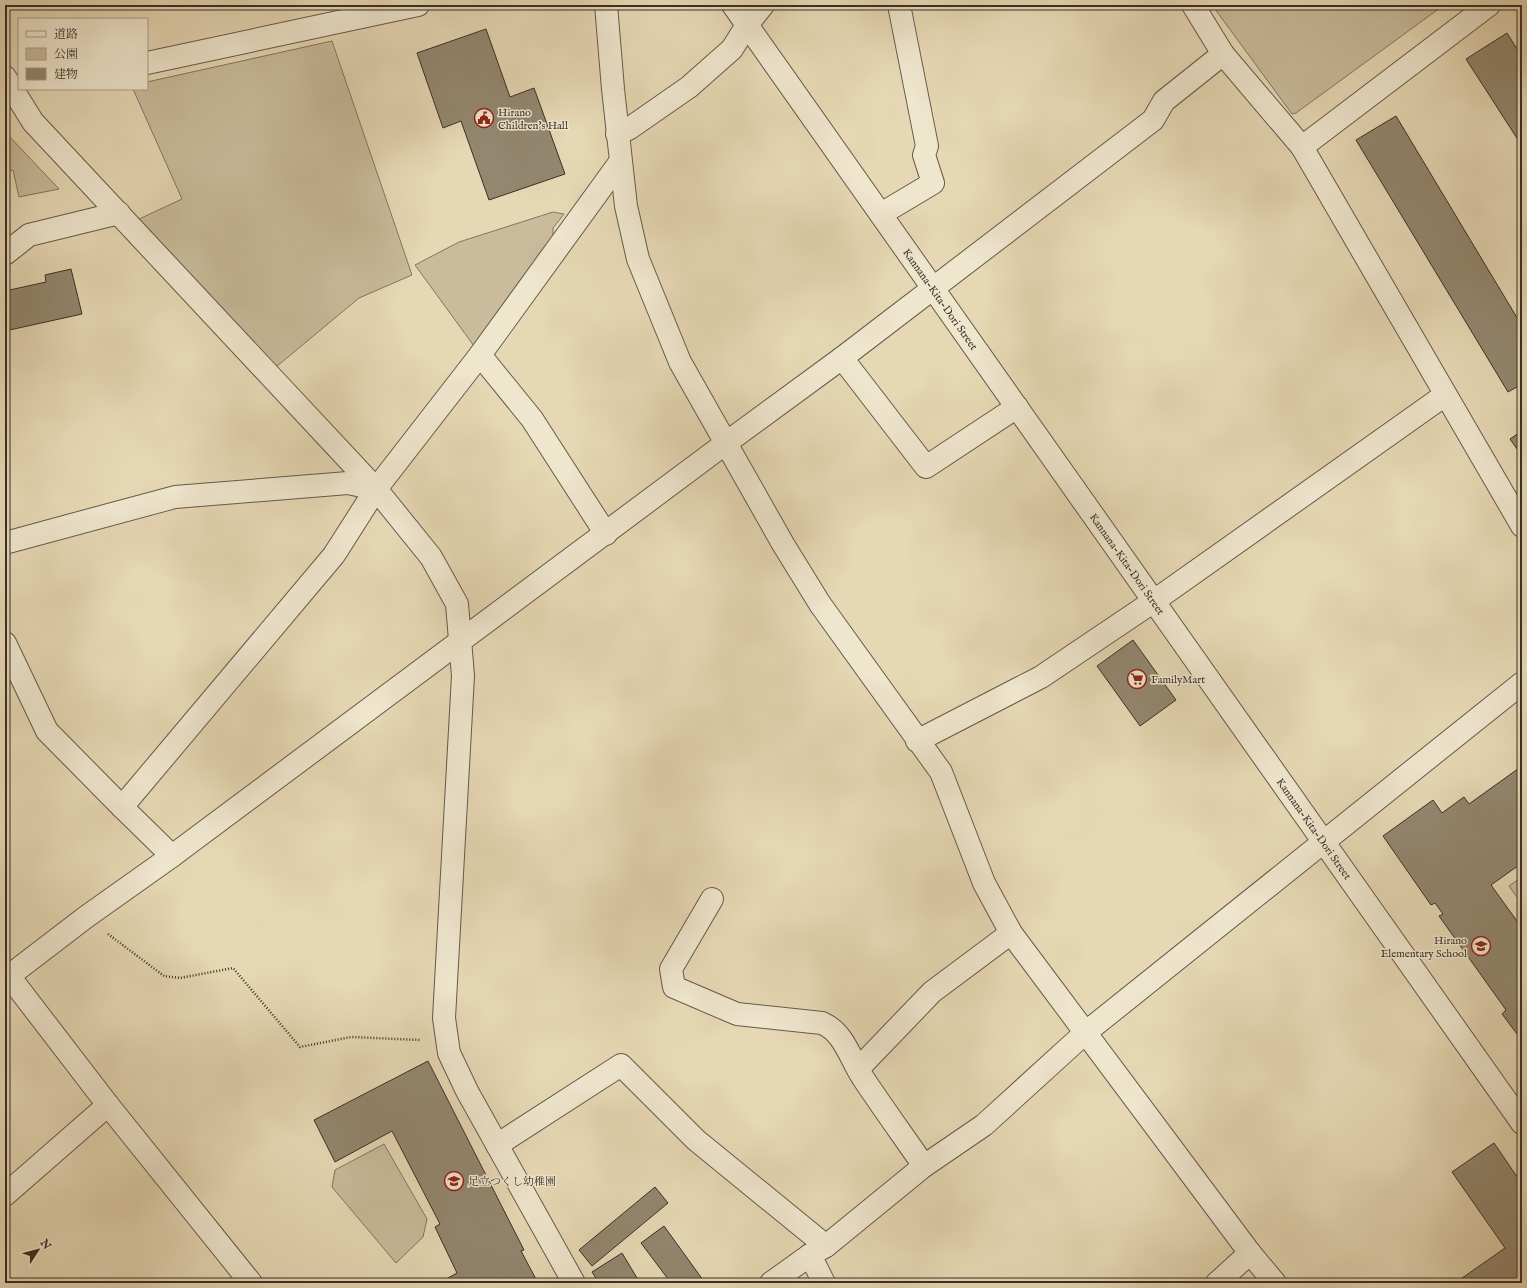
<svg xmlns="http://www.w3.org/2000/svg" width="1527" height="1288" viewBox="0 0 1527 1288" font-family="'IM FELL English','Noto Serif JP',serif">
  <style>
    .green { fill: #c9bb9c; stroke: #817661 }
    .building { fill: #938770; stroke: #393026 }
    .lines { fill: none; stroke-linecap: round; stroke-linejoin: round }
    .minor-casing { stroke: #645a4a; stroke-width: 24 }
    .path { stroke: #393026; stroke-width: 2.5; stroke-dasharray: 1 2; stroke-linecap: butt }
    .minor { stroke: #efe6ce; stroke-width: 22 }
    .labels { text-anchor: middle; stroke-width: 3; stroke-linejoin: round; paint-order: stroke }
    .poi-label { font-size: 11px; fill: #393026; stroke: #efe6ce; text-anchor: start }
    .street-label { font-size: 11px; fill: #393026; stroke: #efe6ce }
  </style>
  <rect width="100%" height="100%" fill="#e6d8b4"/>
  <filter id="stains"><feTurbulence type="fractalNoise" baseFrequency=".005" numOctaves="4"/><feColorMatrix values="0 0 0 0 .2 0 0 0 0 .09 0 0 0 0 .02 0 0 0 .5 -.17"/></filter>
  <radialGradient id="worn" r=".72"><stop offset=".6" stop-color="#630" stop-opacity="0"/><stop offset="1" stop-color="#630" stop-opacity=".3"/></radialGradient>
  <g class="green">
    <polygon points="1212,5 1444,5 1296,113 1292,114"/>
    <polygon points="332,41 412,275 359,298 276,367 139,219 182,199 133,89 147,89 147,82"/>
    <polygon points="8,135 59,189 19,197 13,170 5,172 5,136"/>
    <polygon points="553,212 564,214 553,228 553,240 474,346 415,265 459,242"/>
    <polygon points="1522,877 1522,904 1509,886"/>
    <polygon points="384,1144 427,1219 423,1237 396,1263 332,1187 335,1170"/>
  </g>
  <g class="building">
    <polygon points="486,29 510,97 534,88 565,174 489,200 461,121 443,128 417,53"/>
    <polygon points="1507,33 1522,57 1522,146 1466,59"/>
    <polygon points="1396,116 1522,326 1522,384 1508,392 1356,140"/>
    <polygon points="71,269 82,314 5,331 5,291 46,282 45,275"/>
    <polygon points="1522,431 1522,456 1510,439"/>
    <polygon points="1133,640 1176,700 1140,726 1097,666"/>
    <polygon points="1522,766 1522,863 1491,885 1522,928 1522,1030 1517,1034 1502,1014 1506,1010 1439,916 1443,914 1435,903 1431,905 1383,836 1433,800 1442,813 1464,797 1469,804"/>
    <polygon points="428,1061 524,1250 521,1251 538,1283 439,1283 457,1273 435,1227 440,1224 392,1131 335,1162 314,1120"/>
    <polygon points="1494,1143 1522,1184 1522,1283 1455,1283 1505,1248 1452,1172"/>
    <polygon points="655,1187 668,1203 592,1266 579,1250"/>
    <polygon points="664,1226 703,1280 699,1283 671,1283 641,1243"/>
    <polygon points="622,1253 640,1283 599,1283 592,1272"/>
  </g>
  <g class="lines">
    <defs>
      <g id="minor">
        <polyline points="606,5 613,89 626,206 638,259 680,362 783,544 820,604 941,772 984,883 1011,933 1250,1253 1275,1283"/>
        <path id="s1" d="M733,5L1522,1123"/>
        <polyline points="1193,5 1223,54 1302,147 1522,526"/>
        <polyline points="147,63 418,5"/>
        <polyline points="5,77 33,122 376,489 431,557 457,604 463,676 444,1018 449,1053 467,1091 574,1283"/>
        <polyline points="617,134 630,128 689,87 732,49 747,25 763,5"/>
        <polyline points="1302,147 1489,5"/>
        <polyline points="881,214 933,183 924,155 927,146 899,5"/>
        <polyline points="5,254 29,235 119,213"/>
        <polyline points="480,355 532,419 606,534"/>
        <polyline points="842,358 926,467 1017,407"/>
        <polyline points="5,543 175,497 348,483 376,489"/>
        <polyline points="5,643 47,731 122,807"/>
        <polyline points="917,741 1041,677 1154,601 1445,395"/>
        <polyline points="172,856 122,807 334,555 376,489 480,355 620,162"/>
        <path d="M712,899L671,969L674,987L737,1014L822,1023C845,1033 850,1059 863,1078C883,1108 904,1137 924,1166"/>
        <polyline points="9,976 108,1105 251,1283"/>
        <polyline points="5,979 86,917 172,856 726,443 842,358 1153,120 1164,101 1223,54"/>
        <polyline points="858,1069 932,992 1011,933"/>
        <polyline points="497,1145 621,1065 696,1140 826,1246"/>
        <polyline points="5,1195 108,1105"/>
        <polyline points="810,1255 824,1283"/>
        <polyline points="771,1283 810,1255 826,1246 924,1166 984,1125 1085,1033 1522,683"/>
        <polyline points="1217,1283 1250,1253"/>
      </g>
    </defs>
    <use href="#minor" class="minor-casing"/>
    <polyline class="path" points="108,934 164,976 180,978 233,968 300,1047 351,1037 420,1040"/>
    <use href="#minor" class="minor"/>
  </g>
  <defs>
    <symbol id="civic-ring" viewBox="-11 -11 22 22"><circle r="9.5" fill="#efe6ce" stroke="#8f2418" stroke-width="1.5"/><path d="M-.6-6.5H3V-4.5H.6V-3L4-1V1h2V6H-6V1h2V-1L-.6-3ZM-1.2 2.5V6h2.4V2.5Z" fill="#8f2418"/></symbol>
    <symbol id="supermarket-ring" viewBox="-11 -11 22 22"><circle r="9.5" fill="#efe6ce" stroke="#8f2418" stroke-width="1.5"/><path d="M-6-5.5h2.5l.6 2H6L4.5 2H-2.5L-4.4-4H-6ZM-1.5 3.2a1.3 1.3 0 1 0 .1 0ZM3 3.2a1.3 1.3 0 1 0 .1 0Z" fill="#8f2418"/></symbol>
    <symbol id="school-ring" viewBox="-11 -11 22 22"><circle r="9.5" fill="#efe6ce" stroke="#8f2418" stroke-width="1.5"/><path d="M0-5L7-2L0 1L-7-2ZM-4 1L0 2.5L4 1V4Q0 6-4 4Z" fill="#8f2418"/></symbol>
  </defs>
  <g fill-rule="evenodd">
    <use href="#civic-ring" x="473" y="107" width="22" height="22"/>
    <use href="#supermarket-ring" x="1126" y="668" width="22" height="22"/>
    <use href="#school-ring" x="1470" y="935" width="22" height="22"/>
    <use href="#school-ring" x="443" y="1170" width="22" height="22"/>
  </g>
  <g class="labels">
    <g class="poi-label">
      <text x="498" y="116">Hirano<tspan x="498" dy="13">Children's Hall</tspan></text>
      <text x="1151" y="683">FamilyMart</text>
      <text x="1467" y="944" text-anchor="end">Hirano<tspan x="1467" dy="13">Elementary School</tspan></text>
      <text x="468" y="1185">足立つくし幼稚園</text>
    </g>
    <g class="street-label">
      <text dy="4" stroke="none"><textPath href="#s1" startOffset="360">Kannana-Kita-Dori Street</textPath></text>
      <text dy="4" stroke="none"><textPath href="#s1" startOffset="684">Kannana-Kita-Dori Street</textPath></text>
      <text dy="4" stroke="none"><textPath href="#s1" startOffset="1008">Kannana-Kita-Dori Street</textPath></text>
    </g>
  </g>
  <rect width="1527" height="1288" fill="none" stroke="#e6d8b4" stroke-width="20"/>
  <rect x="6" y="6" width="1515" height="1276" fill="none" stroke="#393026" stroke-width="2"/>
  <rect x="10" y="10" width="1507" height="1268" fill="none" stroke="#393026"/>
  <rect x="18" y="18" width="130" height="72" fill="#efe6ce" stroke="#a69d8b"/>
  <rect x="26" y="31" width="20" height="6" fill="#efe6ce" stroke="#a69d8b"/>
  <text x="54" y="38" font-size="12" fill="#393026">道路</text>
  <rect x="26" y="48" width="20" height="12" fill="#c9bb9c" stroke="#a69d8b"/>
  <text x="54" y="58" font-size="12" fill="#393026">公園</text>
  <rect x="26" y="68" width="20" height="12" fill="#938770" stroke="#a69d8b"/>
  <text x="54" y="78" font-size="12" fill="#393026">建物</text>
  <g transform="translate(38 1250) rotate(54)" stroke="#efe6ce" stroke-width="3" paint-order="stroke">
  <path d="M0-3L7 15L0 10L-7 15Z" fill="#393026"/>
  <text y="-6" font-size="11" font-weight="bold" text-anchor="middle" fill="#393026">N</text>
  </g>
  <rect width="100%" height="100%" filter="url(#stains)"/>
  <rect width="100%" height="100%" fill="url(#worn)"/>
</svg>
